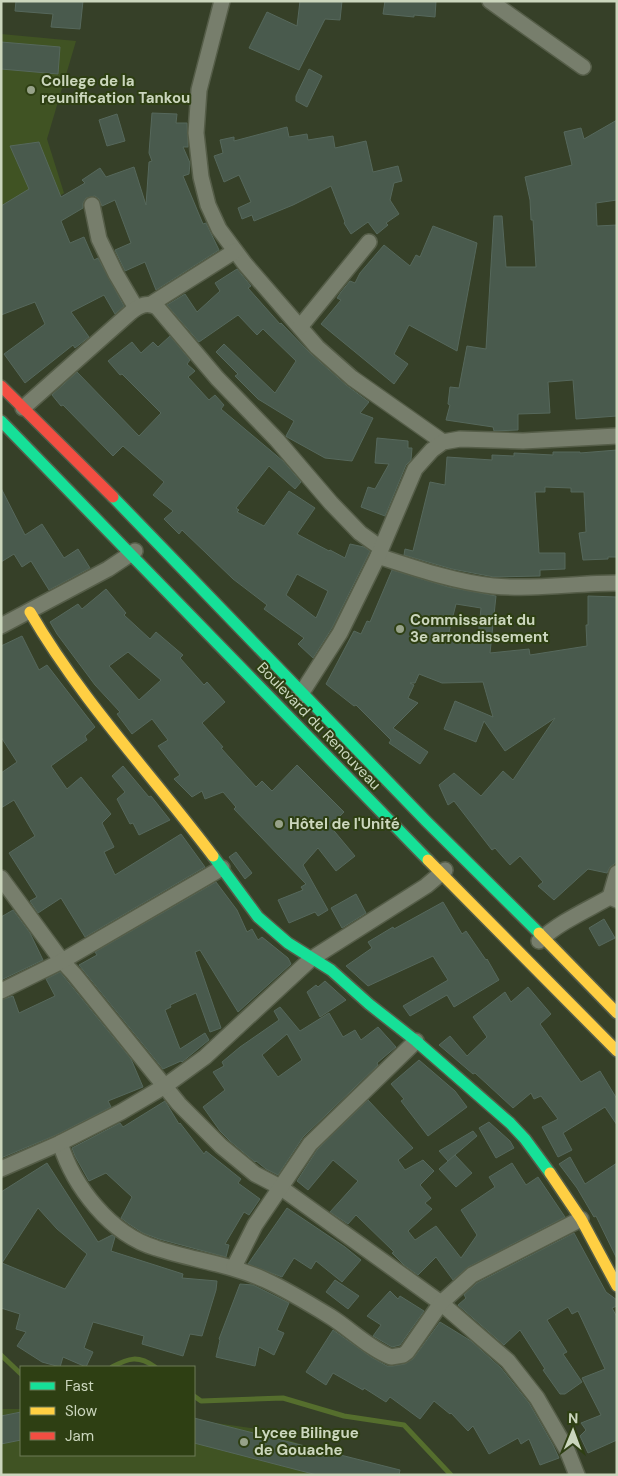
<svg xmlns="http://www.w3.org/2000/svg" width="618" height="1476" viewBox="0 0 618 1476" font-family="'DM Sans',sans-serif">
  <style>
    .built { fill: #405323 }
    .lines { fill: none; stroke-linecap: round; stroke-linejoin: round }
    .stream { stroke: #556e2d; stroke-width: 5 }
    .building { fill: #495a4d; stroke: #56685c; fill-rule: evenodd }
    .street-casing { stroke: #555d48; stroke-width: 18 }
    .fast-casing { stroke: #555d48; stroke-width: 14 }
    .slow-casing { stroke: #555d48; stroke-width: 14 }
    .jam-casing { stroke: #555d48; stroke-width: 14 }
    .street { stroke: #777e6c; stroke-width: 15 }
    .fast { stroke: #16e098; stroke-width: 11 }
    .slow { stroke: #ffcf43; stroke-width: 11 }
    .jam { stroke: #f24e42; stroke-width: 11 }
    .poi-dot { fill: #97a289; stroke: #2e3f13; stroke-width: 2 }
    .labels { text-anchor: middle; stroke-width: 4; stroke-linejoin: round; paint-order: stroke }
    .poi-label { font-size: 15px; font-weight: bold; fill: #cbd6bd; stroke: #2e3f13; text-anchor: start }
    .street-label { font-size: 15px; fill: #cbd6bd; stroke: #2e3f13 }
  </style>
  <rect width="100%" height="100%" fill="#364028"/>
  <g class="built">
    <polygon points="1,34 76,41 47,139 64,193 1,235"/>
    <polygon points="1,1409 21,1409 21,1455 194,1455 194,1420 258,1429 386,1475 1,1475"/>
  </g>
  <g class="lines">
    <g class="stream">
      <polyline points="1,1355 21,1374"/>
      <path d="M112,1367C129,1358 138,1355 155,1367"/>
      <polyline points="194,1396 201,1401 283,1398 344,1416 404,1425 451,1475"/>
    </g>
  </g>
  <g class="building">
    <polygon points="16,1 83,1 80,29 51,27 53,14 15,11"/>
    <polygon points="300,1 342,1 340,20 325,19 299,70 249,48 267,12 297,26"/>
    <polygon points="385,1 436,1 435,17 414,15 414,17 383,14"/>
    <polygon points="1,42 60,47 58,74 1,69"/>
    <polygon points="309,69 322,76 307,107 296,101 296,96"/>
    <polygon points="152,113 177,114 176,123 187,123 188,147 183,147 190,163 189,174 183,176 203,224 206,223 219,250 156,290 145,262 125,271 115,250 131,243 115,200 102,206 99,199 95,196 86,198 83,203 83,208 61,221 70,243 84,237 94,260 98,258 124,306 115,314 104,295 71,312 89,337 75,348 73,345 25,383 4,354 45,324 35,302 1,315 1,206 29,189 10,146 39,142 61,197 85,183 82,180 100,168 106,177 134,167 146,205 149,162 152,161 149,153"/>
    <polygon points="117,114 125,141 107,146 99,120"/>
    <polygon points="617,120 617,200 596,203 597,226 617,225 617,416 576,419 573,380 548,382 550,413 518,414 518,430 494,431 493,427 446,420 450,405 448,404 450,387 459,388 467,346 486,349 494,216 502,216 506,267 536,267 533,220 531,220 530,200 525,177 572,165 564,132 581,128 584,139"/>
    <polygon points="287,127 289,137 307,134 308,140 333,136 335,148 366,141 373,172 398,166 402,181 394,183 390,200 399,214 386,223 388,225 377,234 368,222 351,234 344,223 345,222 331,186 293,205 254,221 252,215 242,219 238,208 251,202 239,175 224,182 214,156 223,153 220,140 234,137 234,141"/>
    <polygon points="433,226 477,243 457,351 409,325 394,354 408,364 394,384 321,324 341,300 337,298 341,292 350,281 355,283 360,273 384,245 410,266 416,255 420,257"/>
    <polygon points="237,269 251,286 248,288 280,324 281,323 311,354 346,385 369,402 360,413 373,418 352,461 325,458 287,437 286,436 294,421 258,399 235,376 238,374 216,352 224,344 275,393 296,361 263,329 257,335 238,315 199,342 167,305 185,294 197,312 220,291 215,283"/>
    <path d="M170,336L190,360L187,364L195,371L188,377L209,400L215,395L224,405L221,409L283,461L301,482L295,489L269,466L236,508L239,510L237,512L264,526L289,491L315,508L297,534L329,551L330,550L345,558L350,544L364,547L370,551L332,628L313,658L298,644L304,638L264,609L267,605L233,579L182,530L179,534L164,519L173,511L153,495L164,482L123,446L113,456L63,405L61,406L52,395L77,372L139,436L161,413L122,374L120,375L108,361L132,342L141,353L153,342L158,347ZM297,574L328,591L316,618L286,595Z"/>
    <polygon points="377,438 408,441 408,448 412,448 411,460 406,465 385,516 361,507 368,487 375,489 389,464 375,463"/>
    <polygon points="617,450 617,557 608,557 608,559 583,560 579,533 586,532 584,492 571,492 571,488 545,487 545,492 535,492 539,553 565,553 565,569 540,570 540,576 494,577 452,569 404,555 405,549 413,551 430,482 445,485 447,457 492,460 492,455 514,456 514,453 553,455 553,452 580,452 580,453"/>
    <polygon points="1,488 25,535 42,524 64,558 78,549 90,568 49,590 31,561 22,567 14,554 1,562"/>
    <path d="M392,570L448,587L496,596L490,653L529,649L530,655L587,646L586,625H588V596L617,597V862L610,867L607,873L588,869L554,900L538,886L543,882L520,856L510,865L495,848L492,850L454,801L448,805L439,785L454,773L481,796L503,771L513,780L555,718L505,751L484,721L476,742L444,729L455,701L493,717L483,682L442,683L419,674L415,683H410L414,685L408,698L418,703L393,728L428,752L420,764L389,743L391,740L356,705L354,706L326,684L354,631L361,634L367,621L370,622ZM456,604L481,608L478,638L449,632Z"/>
    <path d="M106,589L126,613L124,615L150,639L156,632L183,655L180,658L204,685L207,682L225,702L202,723L223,747L221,748L256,787L262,781L272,791L297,765L344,812L330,826L355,856L336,871L318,848L303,865L328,910L318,916L315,912L289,923L278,900L303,890L301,887L306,884L234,809L236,807L223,792L205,799L202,791L192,797L174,779L180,775L158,746L168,740L152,719L132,734L117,714L120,712L95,685L57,634L50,622L78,604L82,609ZM128,652L161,680L139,700L109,666Z"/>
    <polygon points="22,636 39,670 47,665 95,727 85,736 87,740 51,766 67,789 81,777 111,814 102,823 114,847 104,852 115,875 181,834 205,867 85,937 61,898 38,913 30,901 37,897 9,853 35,836 14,800 1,808 1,773 17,762 1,737 1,646"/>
    <polygon points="123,766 149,797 151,796 170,820 139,835 133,823 130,824 117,799 125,792 112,776"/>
    <polygon points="236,852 252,873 245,879 229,857"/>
    <polygon points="216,882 237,910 247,932 252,929 258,940 262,937 288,958 291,964 238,1012 200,950 195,952 221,1028 210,1032 196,993 170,1005 171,1007 165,1010 180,1049 205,1033 209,1040 182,1062 181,1061 163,1069 79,965 97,955 95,952"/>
    <polygon points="356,894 366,913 342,928 331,908"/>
    <polygon points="443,902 462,934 466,931 486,960 487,959 499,980 454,1007 447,995 410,1016 403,1006 448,980 433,956 368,986 346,966 372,948 368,942 393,927 394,929"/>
    <polygon points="13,910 30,933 43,960 1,980 1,917"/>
    <polygon points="604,919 615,938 599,946 589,928"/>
    <polygon points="60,972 131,1059 143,1087 108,1101 111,1107 56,1135 1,1158 1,1000 13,996 19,1013 55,996 46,979"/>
    <polygon points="325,981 346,1000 320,1017 307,992 316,985 318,987"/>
    <polygon points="528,987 551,1014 540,1024 581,1082 600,1071 617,1099 617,1125 605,1107 563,1133 572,1150 558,1157 542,1127 558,1119 541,1096 534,1099 531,1093 513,1108 475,1073 473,1074 439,1045 450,1036 467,1056 487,1037 473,1017 505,992 511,1002"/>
    <path d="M280,1007L300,1031L329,1013L343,1037L355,1030L361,1040L378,1027L396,1047L377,1063L378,1065L303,1137L278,1175L266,1169L256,1161L255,1162L230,1141L220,1131L203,1107L225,1090L213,1072L224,1066L222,1062L240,1047L279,1020L274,1011ZM287,1034L302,1060L278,1077L262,1055Z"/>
    <polygon points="419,1060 455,1091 467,1107 428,1136 401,1101 404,1099 391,1084"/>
    <polygon points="368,1100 413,1148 398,1160 405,1170 423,1160 434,1171 420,1185 431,1198 425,1203 432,1209 408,1231 415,1240 436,1226 461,1258 477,1235 461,1210 495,1187 489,1177 512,1163 526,1185 538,1177 565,1217 468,1267 453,1280 436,1257 418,1275 404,1265 392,1253 394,1252 356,1215 348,1224 330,1212 358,1181 333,1160 308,1190 297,1181 317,1150"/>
    <polygon points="165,1101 179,1124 180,1123 204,1154 206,1151 241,1179 238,1183 260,1199 249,1215 244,1212 225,1244 229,1245 226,1257 159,1239 143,1233 129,1224 121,1218 132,1197 106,1173 89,1181 75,1156 72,1148 120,1123 123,1127"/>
    <polygon points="489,1122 510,1141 514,1148 496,1158 479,1128"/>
    <polygon points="473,1131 477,1136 448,1161 439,1151"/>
    <polygon points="455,1155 472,1173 456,1187 439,1169"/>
    <polygon points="570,1157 585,1184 617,1163 617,1259 596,1216 594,1217 577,1188 559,1164"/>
    <path d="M47,1163L98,1242L112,1235L115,1237L111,1251L183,1274L182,1278L217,1281L216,1290L202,1336L190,1334L183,1356L142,1344L144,1336L93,1322L84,1348L93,1352L86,1367L63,1357L60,1367L42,1362L17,1346L26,1332L16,1329L20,1314L1,1308V1192ZM38,1208L57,1229L87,1254L65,1289L2,1263Z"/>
    <polygon points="287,1208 345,1247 361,1260 342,1282 316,1261 311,1269 294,1258 282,1277 248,1264"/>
    <polygon points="574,1233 606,1292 617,1300 617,1306 612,1308 617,1317 617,1440 588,1453 580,1436 586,1430 581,1423 601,1415 582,1378 605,1369 578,1311 572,1314 568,1307 547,1320 567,1352 563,1354 582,1382 565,1394 560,1394 543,1370 545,1369 520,1330 504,1345 458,1305 466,1298 464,1295 477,1283"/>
    <polygon points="335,1280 359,1296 348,1309 326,1292"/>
    <polygon points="240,1284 253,1285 289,1303 277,1330 284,1333 274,1355 259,1347 255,1366 216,1357 220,1340 219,1339"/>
    <polygon points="390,1291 398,1299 400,1296 424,1311 400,1345 392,1347 373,1336 381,1325 367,1316"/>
    <polygon points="440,1322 471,1341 501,1368 529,1403 553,1445 559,1458 540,1465 529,1439 521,1444 518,1438 489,1454 473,1426 468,1431 451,1413 450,1414 434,1401 420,1419 390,1397 386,1402 364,1388 363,1390 333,1373 326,1385 306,1372 333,1330 371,1357 387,1366 393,1366 405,1364 413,1359"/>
    <polygon points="21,1412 21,1440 1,1444 1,1416"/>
    <polygon points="194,1418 400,1470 399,1475 317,1475 194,1443"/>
  </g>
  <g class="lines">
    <defs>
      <g id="street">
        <polyline points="222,1 199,90 196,133 201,177 208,205 219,229 245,264 317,347 352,378 443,442"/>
        <polyline points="490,1 583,67"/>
        <polyline points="92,205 99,239 116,274 136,308"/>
        <polyline points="151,304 235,251"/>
        <polyline points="300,327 369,242"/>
        <path d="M23,408L131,312C140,305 147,302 157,307L217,378L277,440L331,503L360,533L381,548"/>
        <path d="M378,556C415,568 455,582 493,586C534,590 576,583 617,583"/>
        <polyline points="1,626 108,569 135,551"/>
        <polyline points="299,697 340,633 378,556 415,469 432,450 443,442 460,439 523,441 617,436"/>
        <polyline points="1,878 62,961 74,974 179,1104 221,1146 255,1174 280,1187 441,1303 508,1361 537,1398 567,1450 577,1475"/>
        <polyline points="610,897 617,873"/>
        <path d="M539,941C560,922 585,911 610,897L617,900"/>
        <polyline points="1,991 62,961 222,868"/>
        <path d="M60,1143C74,1187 110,1234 156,1248C192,1260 230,1264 265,1280C287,1290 310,1304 331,1317C350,1329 370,1349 391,1357L403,1355L407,1352L441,1303L472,1275L581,1219"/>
        <polyline points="1,1169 60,1143 121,1112 165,1086 205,1057 311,959 426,886 445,870"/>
        <polyline points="234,1267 255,1225 310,1144 416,1041"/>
      </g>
      <g id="fast">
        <polyline points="1,421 428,860"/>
        <polyline points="113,497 426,821 539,933"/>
        <polyline points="213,856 258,917 288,943 331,970 369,1004 416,1041 510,1123 525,1139 550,1173"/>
      </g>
      <g id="slow">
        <path d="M30,612C81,700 152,775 213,856"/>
        <polyline points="428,860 617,1051"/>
        <polyline points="539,933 617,1013"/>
        <polyline points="550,1173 581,1219 617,1286"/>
      </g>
      <polyline id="jam" points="1,386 113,497"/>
    </defs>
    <use href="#street" class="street-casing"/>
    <use href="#fast" class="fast-casing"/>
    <use href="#slow" class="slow-casing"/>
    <use href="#jam" class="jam-casing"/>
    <use href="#street" class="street"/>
    <use href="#fast" class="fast"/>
    <use href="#slow" class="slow"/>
    <use href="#jam" class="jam"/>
  </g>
  <g class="poi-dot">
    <circle cx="31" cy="90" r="5"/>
    <circle cx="400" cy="629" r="5"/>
    <circle cx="279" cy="824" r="5"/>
    <circle cx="244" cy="1442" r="5"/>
  </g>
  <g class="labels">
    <g class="poi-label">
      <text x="41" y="86">College de la<tspan x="41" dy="17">reunification Tankou</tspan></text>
      <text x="410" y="625">Commissariat du<tspan x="410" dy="17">3e arrondissement</tspan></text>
      <text x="289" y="829">Hôtel de l'Unité</text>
      <text x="254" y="1438">Lycee Bilingue<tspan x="254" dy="17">de Gouache</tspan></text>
    </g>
    <g class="street-label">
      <text transform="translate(319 726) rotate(46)" y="5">Boulevard du Renouveau</text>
    </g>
  </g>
  <rect width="618" height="1476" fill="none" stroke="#cbd6bd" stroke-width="5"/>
  <rect x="20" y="1366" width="175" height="90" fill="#2e3f13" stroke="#6d7b57"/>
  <rect x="30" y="1382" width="25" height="8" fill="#16e098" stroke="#6d7b57"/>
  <text x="65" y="1391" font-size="15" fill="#cbd6bd">Fast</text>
  <rect x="30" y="1407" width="25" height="8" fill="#ffcf43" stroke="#6d7b57"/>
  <text x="65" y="1416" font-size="15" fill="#cbd6bd">Slow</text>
  <rect x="30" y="1432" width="25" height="8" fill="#f24e42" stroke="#6d7b57"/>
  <text x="65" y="1441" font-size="15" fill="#cbd6bd">Jam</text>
  <g transform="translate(573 1431) rotate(1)" stroke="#2e3f13" stroke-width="4" paint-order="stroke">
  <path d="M0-4L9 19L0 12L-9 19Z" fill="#cbd6bd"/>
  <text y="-8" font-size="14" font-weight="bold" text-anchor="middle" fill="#cbd6bd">N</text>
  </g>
</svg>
